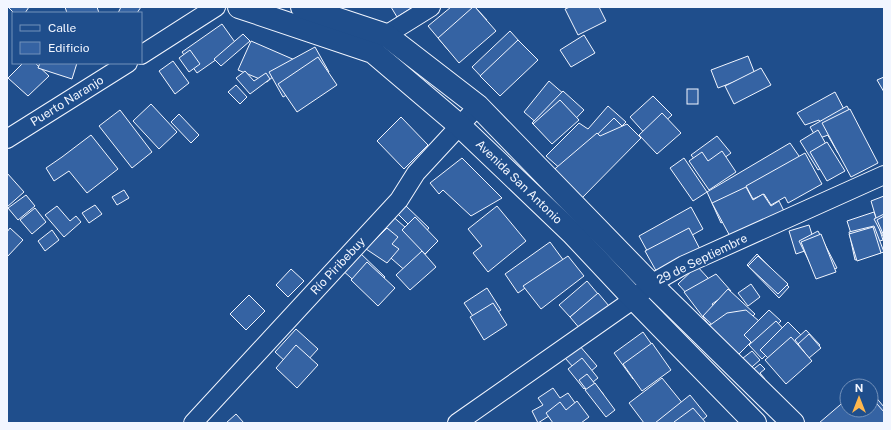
<svg xmlns="http://www.w3.org/2000/svg" width="891" height="430" viewBox="0 0 891 430" font-family="'Public Sans',sans-serif">
  <style>
    .building { fill: #3563a3; stroke: #f2f6ff }
    .lines { fill: none; stroke-linecap: round; stroke-linejoin: round }
    .minor-casing { stroke: #f2f6ff; stroke-width: 20 }
    .primary-casing { stroke: #f2f6ff; stroke-width: 24 }
    .minor { stroke: #1f4e8c; stroke-width: 18 }
    .primary { stroke: #1f4e8c; stroke-width: 22 }
    .labels { text-anchor: middle; stroke-width: 3; stroke-linejoin: round; paint-order: stroke }
    .street-label { font-size: 12px; fill: #f2f6ff; stroke: #1f4e8c }
  </style>
  <rect width="100%" height="100%" fill="#1f4e8c"/>
  <g class="building">
    <polygon points="8,7 29,7 25,13 14,13"/>
    <polygon points="65,7 97,7 99,13 67,13"/>
    <polygon points="121,7 141,7 137,13 118,13"/>
    <polygon points="391,7 413,7 397,17"/>
    <polygon points="451,7 475,7 487,20 449,51 428,26"/>
    <polygon points="473,7 475,7 496,31 459,63 438,38"/>
    <polygon points="570,7 599,7 606,21 578,35 565,9"/>
    <polygon points="222,24 237,45 197,73 182,52"/>
    <polygon points="510,31 529,52 491,87 472,67"/>
    <polygon points="243,34 250,41 221,66 214,59"/>
    <polygon points="584,35 595,53 571,67 560,50"/>
    <polygon points="518,40 538,60 500,96 480,76"/>
    <polygon points="251,41 304,64 287,82 276,74 267,82 238,70"/>
    <polygon points="315,47 329,72 283,97 269,72"/>
    <polygon points="190,50 200,64 189,72 179,58"/>
    <polygon points="748,56 755,74 718,88 711,70"/>
    <polygon points="318,57 337,85 297,112 278,84"/>
    <polygon points="173,61 189,83 175,94 159,71"/>
    <polygon points="23,63 35,63 49,76 28,96 8,78"/>
    <polygon points="40,63 77,63 72,79 38,68"/>
    <polygon points="761,68 771,85 734,104 725,86"/>
    <polygon points="245,71 254,81 266,73 270,79 250,94 236,78"/>
    <polygon points="884,77 884,92 877,80"/>
    <polygon points="549,81 565,95 539,125 524,112"/>
    <polygon points="236,85 247,97 240,104 228,92"/>
    <rect x="687" y="89" width="11" height="15"/>
    <polygon points="563,91 584,110 552,143 532,123"/>
    <polygon points="835,92 861,142 838,153 819,120 805,125 797,113"/>
    <polygon points="653,96 672,115 648,137 630,117"/>
    <polygon points="560,100 579,120 552,144 533,124"/>
    <polygon points="151,104 177,132 159,149 133,121"/>
    <polygon points="608,106 626,122 571,178 546,156 579,123 588,129"/>
    <polygon points="847,106 873,156 850,167 831,134 817,139 810,127"/>
    <polygon points="850,109 878,163 851,177 822,123"/>
    <polygon points="120,110 152,152 132,168 99,126"/>
    <polygon points="662,113 681,133 657,154 639,135"/>
    <polygon points="179,114 199,135 191,143 171,122"/>
    <polygon points="401,117 428,145 404,169 377,141"/>
    <polygon points="614,118 637,141 581,197 557,174"/>
    <polygon points="627,124 641,138 579,201 550,173 597,133 600,136"/>
    <polygon points="818,130 835,160 818,170 800,141"/>
    <polygon points="91,135 118,169 87,193 69,171 54,181 46,168 62,157"/>
    <polygon points="717,136 731,153 705,172 691,155"/>
    <polygon points="827,142 845,171 827,181 810,152"/>
    <polygon points="790,143 810,172 721,223 707,192"/>
    <polygon points="722,151 736,172 709,190 689,161 702,152 708,161"/>
    <polygon points="805,153 822,184 788,203 785,197 771,205 764,194 753,199 746,186"/>
    <polygon points="462,158 502,198 471,216 443,190 439,194 430,183"/>
    <polygon points="684,158 707,192 693,201 670,168"/>
    <polygon points="7,173 24,192 7,207"/>
    <polygon points="746,187 753,200 763,194 771,206 779,201 784,211 731,238 712,203"/>
    <polygon points="124,190 129,198 117,205 112,197"/>
    <polygon points="26,195 35,206 18,220 8,208"/>
    <polygon points="884,196 884,219 877,221 871,201"/>
    <polygon points="95,205 102,214 89,223 82,213"/>
    <polygon points="405,205 429,228 421,237 397,213"/>
    <polygon points="57,206 70,221 76,216 81,222 64,237 45,215"/>
    <polygon points="497,206 526,241 488,272 473,253 482,246 468,229"/>
    <polygon points="691,207 703,229 651,258 639,236"/>
    <polygon points="35,208 46,222 32,234 20,220"/>
    <polygon points="874,212 883,240 856,249 847,221"/>
    <polygon points="390,214 430,249 408,273 368,238"/>
    <polygon points="884,214 884,238 874,219"/>
    <polygon points="884,216 884,236 877,220"/>
    <polygon points="415,217 438,241 425,254 402,230"/>
    <polygon points="809,225 816,247 796,254 789,231"/>
    <polygon points="874,226 884,252 855,260 849,232"/>
    <polygon points="873,227 881,253 857,261 849,234"/>
    <polygon points="10,228 23,240 7,257 7,232"/>
    <polygon points="387,228 398,237 392,244 399,249 387,263 366,249"/>
    <polygon points="689,228 702,253 659,276 645,251"/>
    <polygon points="52,230 59,240 45,251 38,241"/>
    <polygon points="818,231 837,268 817,277 799,241"/>
    <polygon points="821,234 836,272 816,279 801,242"/>
    <polygon points="550,242 564,261 518,293 505,274"/>
    <polygon points="358,251 385,277 369,294 341,269"/>
    <polygon points="422,251 436,267 410,290 396,275"/>
    <polygon points="757,254 789,287 779,298 747,265"/>
    <polygon points="568,256 584,276 541,309 523,286"/>
    <polygon points="758,256 788,284 778,294 748,266"/>
    <polygon points="367,262 395,288 378,306 351,280"/>
    <polygon points="697,266 718,289 699,307 678,284"/>
    <polygon points="291,269 304,281 288,297 276,285"/>
    <polygon points="716,274 731,291 712,304 721,316 709,325 684,292"/>
    <polygon points="587,281 598,294 570,317 559,305"/>
    <polygon points="751,284 760,297 748,306 738,293"/>
    <polygon points="487,288 501,310 479,325 464,303"/>
    <polygon points="728,289 755,314 729,341 703,316"/>
    <polygon points="598,293 609,306 581,330 570,317"/>
    <polygon points="249,295 265,311 246,330 230,314"/>
    <polygon points="493,303 507,325 484,340 470,317"/>
    <polygon points="746,310 766,327 734,359 706,328 727,313"/>
    <polygon points="769,310 781,321 755,346 744,335"/>
    <polygon points="776,321 788,334 762,359 749,345"/>
    <polygon points="788,322 816,350 788,378 760,350"/>
    <polygon points="296,329 318,349 297,372 275,352"/>
    <polygon points="806,330 820,345 808,356 795,340"/>
    <polygon points="643,332 662,359 633,379 614,353"/>
    <polygon points="809,334 821,348 809,358 798,344"/>
    <polygon points="791,337 812,361 786,384 765,360"/>
    <polygon points="652,343 671,370 642,391 623,364"/>
    <polygon points="296,345 318,365 297,388 276,368"/>
    <polygon points="579,345 597,366 583,378 565,358"/>
    <polygon points="752,351 760,360 746,372 738,362"/>
    <polygon points="582,358 598,378 584,389 568,369"/>
    <polygon points="760,364 765,369 760,373 765,379 759,383 750,372"/>
    <polygon points="587,374 604,395 596,402 579,380"/>
    <polygon points="662,378 688,410 671,423 644,423 629,403"/>
    <polygon points="595,383 615,410 606,417 585,390"/>
    <polygon points="553,388 560,398 568,393 578,407 558,422 552,414 538,423 532,411 543,405 538,398"/>
    <polygon points="690,395 707,416 699,423 655,423"/>
    <polygon points="874,395 884,407 884,423 842,423 857,410 871,410 871,398"/>
    <polygon points="871,397 884,412 884,423 819,423 847,399 847,410 871,410"/>
    <polygon points="577,401 589,417 581,423 553,423 546,413 560,402 566,410"/>
    <polygon points="693,408 706,423 675,423 674,422"/>
    <polygon points="236,414 244,423 226,423"/>
  </g>
  <g class="lines">
    <defs>
      <g id="minor">
        <polyline points="386,35 431,7"/>
        <polyline points="141,55 216,7"/>
        <polyline points="7,139 128,63"/>
        <polyline points="193,423 399,200 416,173 478,106"/>
        <polyline points="457,423 634,299 651,284 684,265 884,175"/>
      </g>
      <g id="primary">
        <polyline points="239,7 373,52 460,126 572,233 634,299 755,423"/>
        <polyline points="302,7 386,35 478,106 651,284 793,423"/>
      </g>
    </defs>
    <use href="#minor" class="minor-casing"/>
    <use href="#primary" class="primary-casing"/>
    <use href="#minor" class="minor"/>
    <use href="#primary" class="primary"/>
  </g>
  <g class="labels">
    <g class="street-label">
      <text transform="translate(67 101) rotate(-32)" y="4">Puerto Naranjo</text>
      <text transform="translate(519 182) rotate(44)" y="4">Avenida San Antonio</text>
      <text transform="translate(702 259) rotate(-26)" y="4">29 de Septiembre</text>
      <text transform="translate(338 266) rotate(-47)" y="4">Río Piribebuy</text>
    </g>
  </g>
  <rect width="891" height="430" fill="none" stroke="#f2f6ff" stroke-width="16"/>
  <rect x="12" y="12" width="130" height="52" fill="#1f4e8c" stroke="#7391ba"/>
  <rect x="20" y="25" width="20" height="6" fill="#1f4e8c" stroke="#7391ba"/>
  <text x="48" y="32" font-size="12" fill="#f2f6ff">Calle</text>
  <rect x="20" y="42" width="20" height="12" fill="#3563a3" stroke="#7391ba"/>
  <text x="48" y="52" font-size="12" fill="#f2f6ff">Edificio</text>
  <g transform="translate(859 398)"><circle r="19" fill="#1f4e8c" stroke="#7391ba"/>
  <path d="M0-3L7 15L0 10L-7 15Z" fill="#ffb74d"/>
  <text y="-6" font-size="11" font-weight="bold" text-anchor="middle" fill="#f2f6ff">N</text>
  </g>
</svg>
